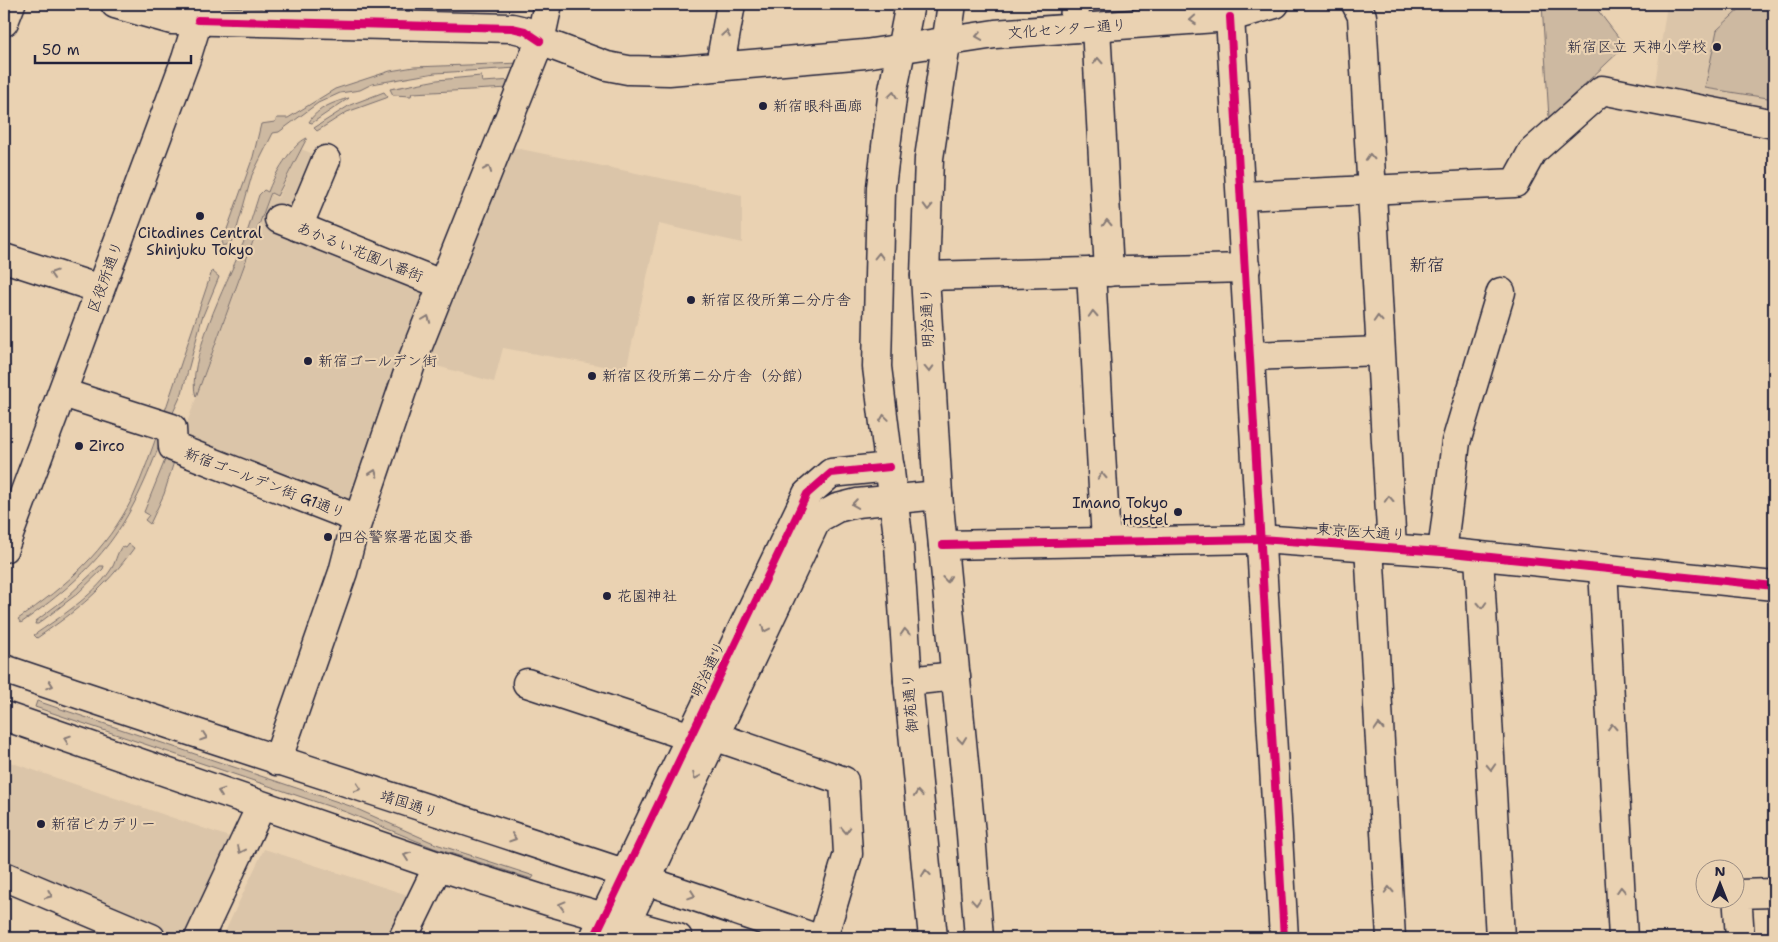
<svg xmlns="http://www.w3.org/2000/svg" width="1778" height="942" viewBox="0 0 1778 942" font-family="'Shantell Sans','Klee One',sans-serif">
  <style>
    .built { fill: #dbc5a9 }
    .green { fill: #cdb9a1; stroke: #786e6e }
    .lines { fill: none; stroke-linecap: round; stroke-linejoin: round }
    .minor-casing { stroke: #22223b; stroke-width: 31 }
    .major-casing { stroke: #22223b; stroke-width: 31 }
    .minor { stroke: #ead2b2; stroke-width: 28 }
    .major { stroke: #ead2b2; stroke-width: 28 }
    .cycleway-casing { stroke: #ead2b2; stroke-width: 11 }
    .cycleway { stroke: #d6006c; stroke-width: 8 }
    .oneway { stroke: #867a76 }
    .poi-dot { fill: #22223b; stroke: #ead2b2; stroke-width: 2 }
    .labels { text-anchor: middle; stroke-width: 4.5; stroke-linejoin: round; paint-order: stroke }
    .street-label { font-size: 15px; fill: #22223b; stroke: #ead2b2 }
    .poi-label { font-size: 15px; fill: #22223b; stroke: #ead2b2; text-anchor: start }
    .quarter-label { font-size: 18px; fill: #22223b; stroke: #ead2b2 }
  </style>
  <rect width="100%" height="100%" fill="#ead2b2"/>
  <filter id="ink" filterUnits="userSpaceOnUse"><feTurbulence type="fractalNoise" baseFrequency=".02" numOctaves="2"/><feDisplacementMap in="SourceGraphic" scale="10" xChannelSelector="R" yChannelSelector="G"/><feConvolveMatrix kernelMatrix="1 2 1 2 8 2 1 2 1" color-interpolation-filters="sRGB"/></filter>
  <g filter="url(#ink)">
    <g class="built">
      <polygon points="1667,4 1774,4 1774,115 1654,91"/>
      <polygon points="506,146 742,195 742,243 659,224 626,370 503,348 494,382 419,361"/>
      <polygon points="301,149 333,162 302,230 434,283 350,523 181,439 271,195 278,198"/>
      <polygon points="4,760 235,839 192,932 173,938 4,866"/>
      <polygon points="264,849 414,897 394,938 222,938"/>
    </g>
    <g class="green">
      <polygon points="1542,4 1593,4 1625,46 1549,118"/>
      <polygon points="1745,4 1774,4 1774,99 1705,88 1717,30"/>
      <polygon points="521,63 517,68 435,73 372,84 360,90 340,93 318,103 279,132 273,133 252,175 236,232 230,244 221,246 253,157 261,124 275,122 277,118 288,118 335,89 390,71 414,67"/>
      <polygon points="481,76 482,82 514,80 510,88 412,93 411,96 393,95 390,89 437,80"/>
      <polygon points="384,92 388,97 386,98 347,112 317,131 314,128 350,105"/>
      <path d="M349,98L312,123L309,122C317,108 334,102 349,98Z"/>
      <path d="M307,138L277,196L271,193L270,195L196,397C185,364 227,282 241,249C248,232 253,213 259,195L264,190L268,192C273,177 292,144 307,138Z"/>
      <polygon points="212,271 219,277 202,318 182,393 171,417 164,414"/>
      <path d="M159,429L163,435C129,528 103,565 21,623L18,619C66,586 106,551 133,497C143,475 151,452 159,429Z"/>
      <polygon points="176,455 164,494 150,524 145,520 149,515 144,512 165,460 167,457"/>
      <path d="M129,544L134,548C104,589 79,609 37,638L34,635C59,618 93,596 110,571C116,563 116,554 122,546L126,548Z"/>
      <polygon points="100,566 104,566 103,569 77,594 38,624 35,624 36,621 66,598"/>
      <polygon points="37,701 350,806 436,844 534,876 532,879 434,848 346,812 35,707"/>
    </g>
    <g class="lines">
      <defs>
        <g id="minor">
          <polyline points="115,4 172,20 512,28 525,31 540,41 607,66 628,70 669,71 865,54 995,34 1230,17 1275,4"/>
          <polyline points="1356,4 1362,16 1392,548"/>
          <polyline points="1230,17 1284,938"/>
          <polyline points="4,22 11,4"/>
          <polyline points="1096,27 1109,272"/>
          <polyline points="1074,28 1075,4"/>
          <polyline points="720,65 731,4"/>
          <polyline points="1242,196 1515,183 1532,152 1602,90 1774,124"/>
          <polyline points="279,219 441,284"/>
          <polyline points="298,227 326,160"/>
          <polyline points="4,258 100,289"/>
          <polyline points="1091,272 1106,542"/>
          <polyline points="925,276 1246,268"/>
          <polyline points="1250,356 1380,351"/>
          <polyline points="63,393 172,428 173,447 358,519"/>
          <polyline points="943,545 1261,539 1442,552 1774,586"/>
          <polyline points="1369,546 1391,938"/>
          <polyline points="4,548 186,59 203,4"/>
          <polyline points="1442,552 1456,442 1501,292"/>
          <polyline points="1479,556 1500,938"/>
          <polyline points="1603,569 1623,938"/>
          <polyline points="527,683 691,737"/>
          <polyline points="714,736 844,781 848,854 823,938"/>
          <polyline points="277,761 343,572 351,541 412,361 540,41 548,4"/>
          <polyline points="4,876 151,938"/>
          <polyline points="199,938 261,806"/>
          <polyline points="403,938 438,866"/>
          <polyline points="1740,938 1737,894 1774,893"/>
        </g>
        <g id="major">
          <polyline points="910,4 893,90 881,187 877,367 899,544 908,681 933,938"/>
          <polyline points="952,4 929,158 925,276 938,495 971,834 979,938"/>
          <path d="M4,669C274,761 546,844 815,938"/>
          <polyline points="908,681 956,676"/>
          <polyline points="4,716 438,866 551,902 678,938"/>
          <polyline points="594,938 807,494 831,473 890,467"/>
          <polyline points="619,938 817,519 837,508 857,503 938,495"/>
        </g>
      </defs>
      <use href="#minor" class="minor-casing"/>
      <use href="#major" class="major-casing"/>
      <use href="#minor" class="minor"/>
      <use href="#major" class="major"/>
      <defs>
        <g id="cycleway">
          <polyline points="1230,17 1284,938"/>
          <polyline points="198,20 512,28 525,31 540,41"/>
          <polyline points="943,545 1261,539 1442,552 1774,586"/>
          <polyline points="594,938 807,494 831,473 890,467"/>
        </g>
      </defs>
      <use href="#cycleway" class="cycleway-casing"/>
      <use href="#cycleway" class="cycleway"/>
    </g>
    <defs><path id="oneway-chevron" d="M-2-3.5L2.5 0L-2 3.5" fill="none" stroke-width="1.6" stroke-linecap="round" stroke-linejoin="round" transform="scale(1.25)"/></defs>
    <g class="oneway">
      <use href="#oneway-chevron" transform="translate(1193 20) rotate(176)"/>
      <use href="#oneway-chevron" transform="translate(726 34) rotate(-80)"/>
      <use href="#oneway-chevron" transform="translate(979 36) rotate(171)"/>
      <use href="#oneway-chevron" transform="translate(1098 61) rotate(-93)"/>
      <use href="#oneway-chevron" transform="translate(893 95) rotate(-82)"/>
      <use href="#oneway-chevron" transform="translate(1370 157) rotate(-93)"/>
      <use href="#oneway-chevron" transform="translate(488 169) rotate(-68)"/>
      <use href="#oneway-chevron" transform="translate(928 207) rotate(92)"/>
      <use href="#oneway-chevron" transform="translate(1107 223) rotate(-93)"/>
      <use href="#oneway-chevron" transform="translate(879 256) rotate(-89)"/>
      <use href="#oneway-chevron" transform="translate(53 274) rotate(-162)"/>
      <use href="#oneway-chevron" transform="translate(1093 314) rotate(-93)"/>
      <use href="#oneway-chevron" transform="translate(427 319) rotate(-69)"/>
      <use href="#oneway-chevron" transform="translate(1378 319) rotate(-93)"/>
      <use href="#oneway-chevron" transform="translate(929 369) rotate(88)"/>
      <use href="#oneway-chevron" transform="translate(884 418) rotate(-98)"/>
      <use href="#oneway-chevron" transform="translate(374 473) rotate(-71)"/>
      <use href="#oneway-chevron" transform="translate(1102 476) rotate(-93)"/>
      <use href="#oneway-chevron" transform="translate(1389 499) rotate(-93)"/>
      <use href="#oneway-chevron" transform="translate(855 504) rotate(171)"/>
      <use href="#oneway-chevron" transform="translate(947 579) rotate(84)"/>
      <use href="#oneway-chevron" transform="translate(1482 605) rotate(87)"/>
      <use href="#oneway-chevron" transform="translate(765 629) rotate(115)"/>
      <use href="#oneway-chevron" transform="translate(905 632) rotate(-94)"/>
      <use href="#oneway-chevron" transform="translate(50 685) rotate(19)"/>
      <use href="#oneway-chevron" transform="translate(1379 727) rotate(-93)"/>
      <use href="#oneway-chevron" transform="translate(1612 727) rotate(-93)"/>
      <use href="#oneway-chevron" transform="translate(204 737) rotate(19)"/>
      <use href="#oneway-chevron" transform="translate(67 739) rotate(-161)"/>
      <use href="#oneway-chevron" transform="translate(962 740) rotate(84)"/>
      <use href="#oneway-chevron" transform="translate(1491 767) rotate(87)"/>
      <use href="#oneway-chevron" transform="translate(696 776) rotate(115)"/>
      <use href="#oneway-chevron" transform="translate(358 788) rotate(18)"/>
      <use href="#oneway-chevron" transform="translate(221 792) rotate(-161)"/>
      <use href="#oneway-chevron" transform="translate(918 794) rotate(-95)"/>
      <use href="#oneway-chevron" transform="translate(846 830) rotate(87)"/>
      <use href="#oneway-chevron" transform="translate(513 838) rotate(18)"/>
      <use href="#oneway-chevron" transform="translate(241 850) rotate(115)"/>
      <use href="#oneway-chevron" transform="translate(407 856) rotate(-161)"/>
      <use href="#oneway-chevron" transform="translate(926 873) rotate(-96)"/>
      <use href="#oneway-chevron" transform="translate(1389 890) rotate(-93)"/>
      <use href="#oneway-chevron" transform="translate(1621 890) rotate(-93)"/>
      <use href="#oneway-chevron" transform="translate(49 895) rotate(23)"/>
      <use href="#oneway-chevron" transform="translate(692 895) rotate(19)"/>
      <use href="#oneway-chevron" transform="translate(976 902) rotate(86)"/>
      <use href="#oneway-chevron" transform="translate(562 905) rotate(-165)"/>
    </g>
  </g>
  <g class="poi-dot">
    <circle cx="1717" cy="47" r="5"/>
    <circle cx="763" cy="106" r="5"/>
    <circle cx="200" cy="216" r="5"/>
    <circle cx="691" cy="300" r="5"/>
    <circle cx="308" cy="361" r="5"/>
    <circle cx="592" cy="376" r="5"/>
    <circle cx="79" cy="446" r="5"/>
    <circle cx="1178" cy="512" r="5"/>
    <circle cx="328" cy="537" r="5"/>
    <circle cx="607" cy="596" r="5"/>
    <circle cx="41" cy="824" r="5"/>
  </g>
  <g class="labels">
    <g class="street-label">
      <text transform="translate(1067 29) rotate(-4)" y="5">文化センター通り</text>
      <text transform="translate(360 252) rotate(22)" y="5">あかるい花園八番街</text>
      <text transform="translate(105 277) rotate(-70)" y="5">区役所通り</text>
      <text transform="translate(927 318) rotate(-92)" y="5">明治通り</text>
      <text transform="translate(265 483) rotate(21)" y="5">新宿ゴールデン街 G1通り</text>
      <text transform="translate(1361 532) rotate(4)" y="5">東京医大通り</text>
      <text transform="translate(708 669) rotate(-64)" y="5">明治通り</text>
      <text transform="translate(910 703) rotate(-95)" y="5">御苑通り</text>
      <text transform="translate(409 804) rotate(18)" y="5">靖国通り</text>
    </g>
    <g class="poi-label">
      <text x="1707" y="52" text-anchor="end">新宿区立 天神小学校</text>
      <text x="773" y="111">新宿眼科画廊</text>
      <text x="200" y="238" text-anchor="middle">Citadines Central<tspan x="200" dy="17">Shinjuku Tokyo</tspan></text>
      <text x="701" y="305">新宿区役所第二分庁舎</text>
      <text x="318" y="366">新宿ゴールデン街</text>
      <text x="602" y="381">新宿区役所第二分庁舎（分館）</text>
      <text x="89" y="451">Zirco</text>
      <text x="1168" y="508" text-anchor="end">Imano Tokyo<tspan x="1168" dy="17">Hostel</tspan></text>
      <text x="338" y="542">四谷警察署花園交番</text>
      <text x="617" y="601">花園神社</text>
      <text x="51" y="829">新宿ピカデリー</text>
    </g>
    <g class="quarter-label">
      <text x="1427" y="271">新宿</text>
    </g>
  </g>
  <rect width="1778" height="942" fill="none" stroke="#ead2b2" stroke-width="20"/>
  <rect x="10" y="10" width="1758" height="922" fill="none" stroke="#22223b" stroke-width="2" filter="url(#ink)"/>
  <g transform="translate(1720 884)"><circle r="24" fill="#ead2b2" stroke="#9a8c82"/>
  <path d="M0-4L9 19L0 12L-9 19Z" fill="#22223b"/>
  <text y="-8" font-size="14" font-weight="bold" text-anchor="middle" fill="#22223b">N</text>
  </g>
  <path d="M35 55v8h156v-8" fill="none" stroke="#22223b" stroke-width="2.5"/>
  <text x="42" y="55" font-size="15" fill="#22223b" stroke="#ead2b2" stroke-width="4" paint-order="stroke">50 m</text>
</svg>
